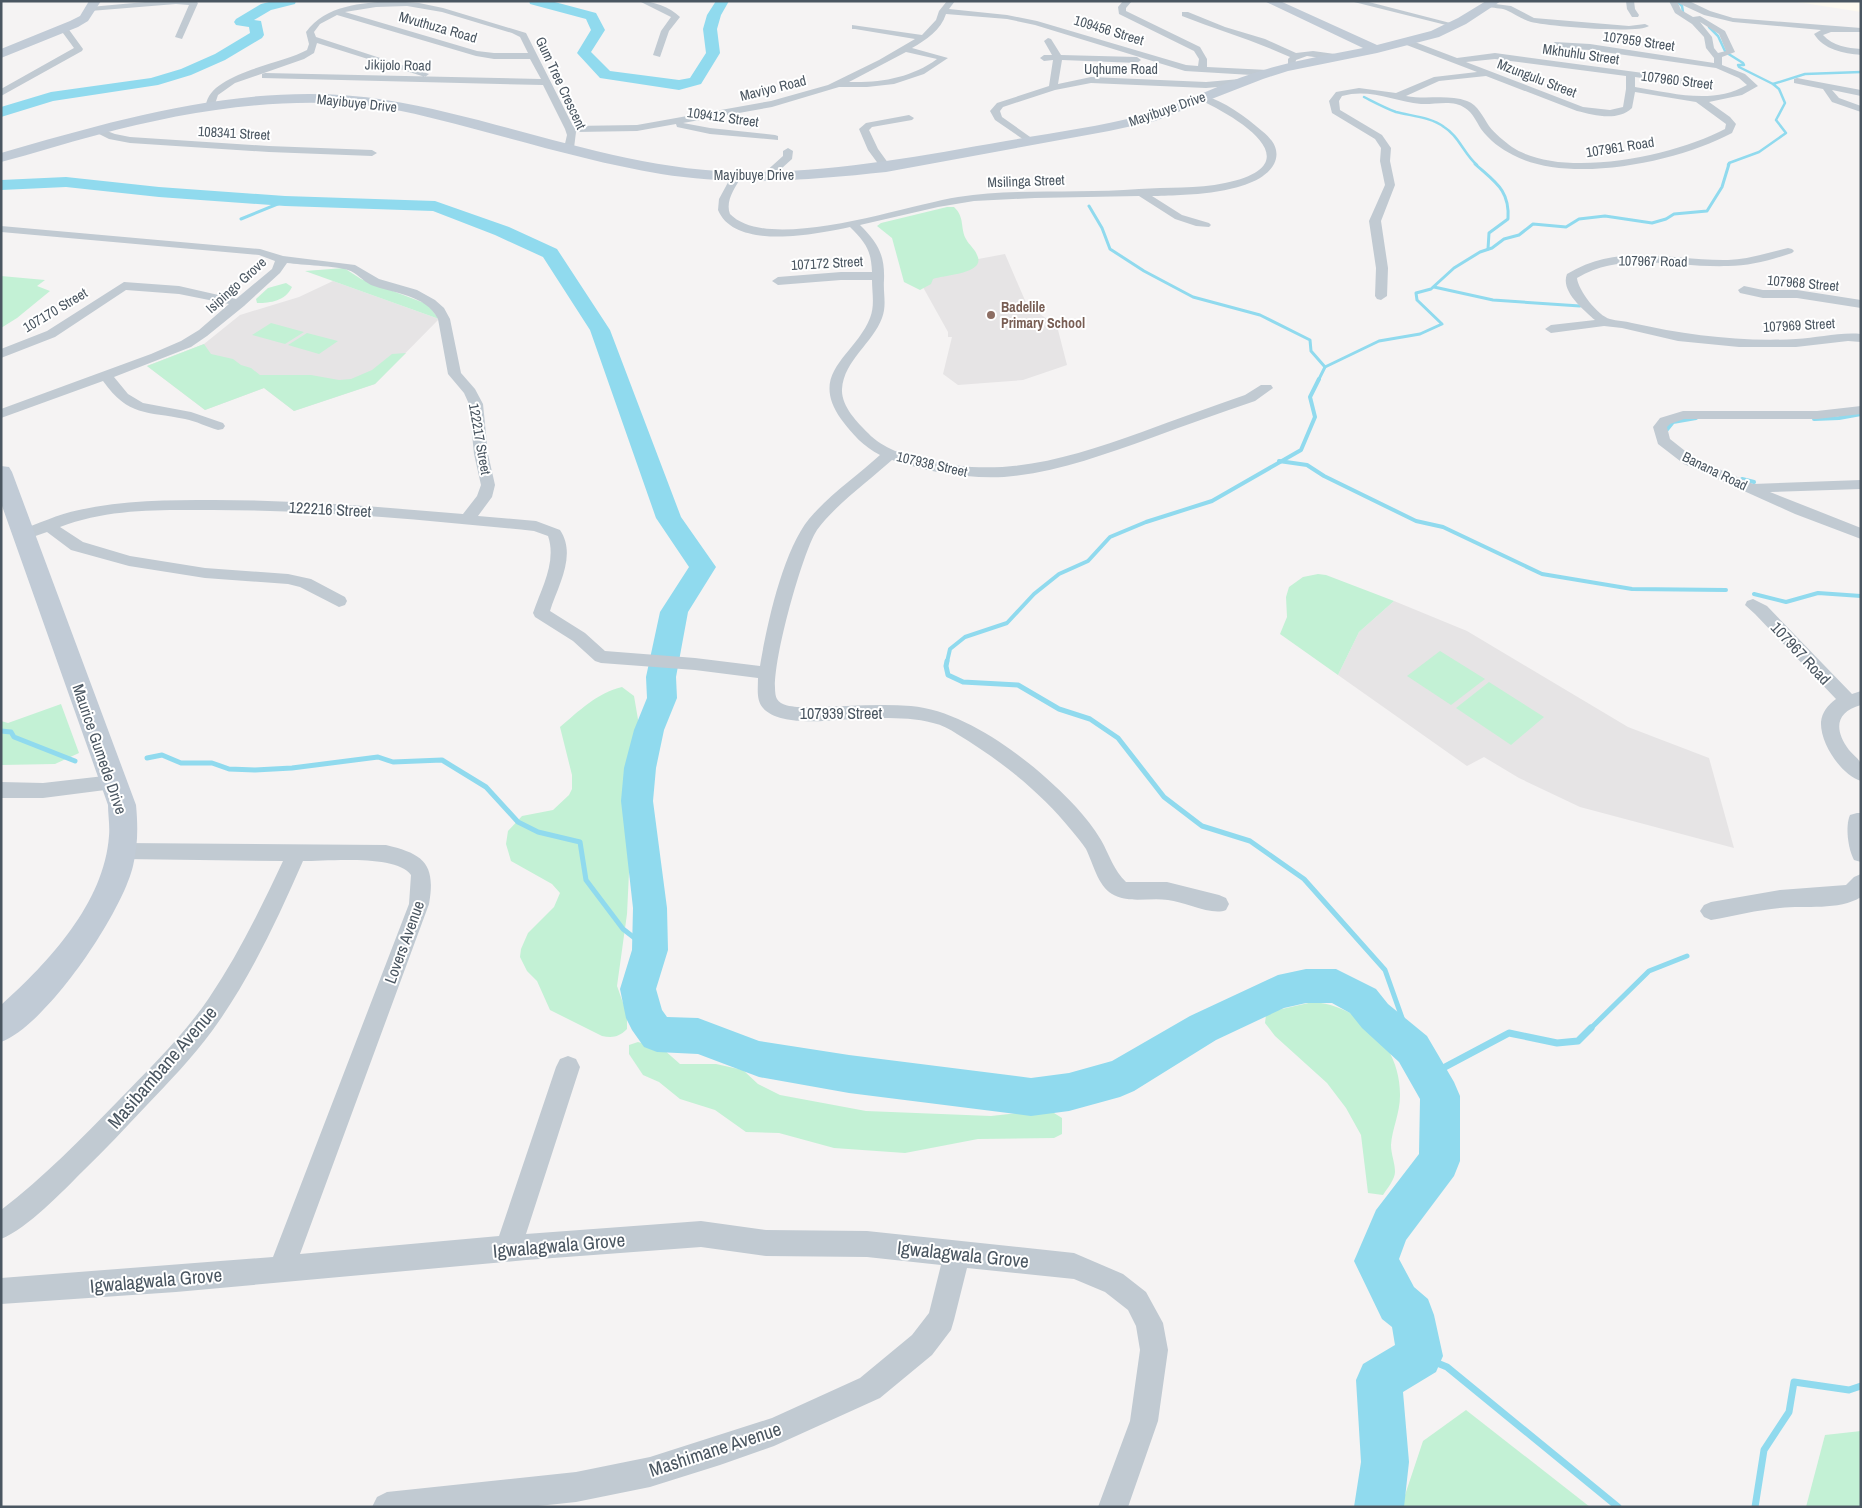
<svg xmlns="http://www.w3.org/2000/svg" width="1862" height="1508" viewBox="0 0 1862 1508" font-family="'Archivo Narrow',sans-serif">
  <style>
    .commercial { fill: #fdf9ef }
    .education { fill: #e6e4e5 }
    .green { fill: #c3f1d5 }
    .lines { fill: none; stroke-linecap: round; stroke-linejoin: round }
    .stream-far4 { stroke: #90daee; stroke-width: 2.5 }
    .stream-far3 { stroke: #90daee; stroke-width: 3 }
    .stream-far2 { stroke: #90daee; stroke-width: 4 }
    .stream-far1 { stroke: #90daee; stroke-width: 5 }
    .stream { stroke: #90daee; stroke-width: 7 }
    .river { fill: #90daee; fill-rule: evenodd }
    .street { fill: #c1cad2; fill-rule: evenodd }
    .secondary { fill: #c1cbd6; fill-rule: evenodd }
    .education-dot { fill: #8d6e63; stroke: #fff; stroke-width: 2 }
    .labels { text-anchor: middle; stroke-width: 4; stroke-linejoin: round; paint-order: stroke }
    .far-street-label { font-size: 14px; fill: #4a5661; stroke: #fff }
    .far-education-label { font-size: 14px; font-weight: bold; fill: #785e54; stroke: #fff; text-anchor: start }
    .street-label { font-size: 16px; fill: #4a5661; stroke: #fff }
    .near-street-label { font-size: 19px; fill: #4a5661; stroke: #fff }
  </style>
  <rect width="100%" height="100%" fill="#f5f3f3"/>
  <polygon class="commercial" points="1791,1 1861,1 1861,12"/>
  <g class="education">
    <polygon points="1005,254 1027,305 1057,326 1067,365 1023,380 958,385 943,374 952,337 948,337 948,332 914,271"/>
    <polygon points="333,281 439,319 375,384 294,411 264,388 205,410 147,366 204,344 240,315 299,297"/>
    <polygon points="1394,601 1467,631 1628,727 1709,758 1734,848 1580,807 1519,778 1484,757 1467,766 1338,675 1359,632"/>
  </g>
  <g class="green">
    <path d="M947,207H954C965,217 960,228 966,239C969,245 975,249 977,255C987,274 944,275 933,279L931,284L920,290L904,282L892,238L877,226L881,223Z"/>
    <polygon points="344,268 361,279 427,304 439,319 305,271"/>
    <polygon points="1,276 45,280 37,286 50,291 17,318 1,328"/>
    <path d="M286,283L292,287C285,301 271,303 257,303L256,299L268,288Z"/>
    <polygon points="271,323 304,332 285,344 252,335"/>
    <polygon points="307,333 338,341 319,354 288,345"/>
    <polygon points="204,344 211,354 233,359 241,365 251,368 260,375 311,375 339,380 351,379 372,370 392,354 406,353 375,384 294,411 264,388 205,410 147,366"/>
    <polygon points="1318,574 1326,575 1394,601 1359,632 1338,675 1280,634 1287,617 1286,597 1289,587 1303,577"/>
    <polygon points="1440,651 1485,679 1451,705 1407,676"/>
    <polygon points="1489,682 1544,717 1511,745 1456,708"/>
    <path d="M622,687L634,696L640,731L627,781L624,806L630,852L627,914L617,986L627,1014V1029C619,1037 613,1038 602,1036L550,1010L537,981L527,971L520,957L521,949L528,933L554,907L560,893L552,884L511,861L506,844L508,831L522,816L553,810L569,795L572,789V775L560,727C579,711 597,693 622,687Z"/>
    <polygon points="61,704 79,753 55,764 1,765 1,721 8,723"/>
    <path d="M1313,1002C1362,1006 1401,1047 1400,1096C1400,1113 1392,1129 1391,1145C1391,1154 1395,1163 1395,1172C1395,1179 1387,1189 1383,1195L1368,1193L1361,1135L1346,1108L1327,1083L1275,1036L1265,1023L1266,1015L1273,1011Z"/>
    <polygon points="638,1042 663,1049 680,1064 716,1064 743,1070 758,1084 780,1095 866,1111 991,1116 1027,1112 1054,1113 1062,1118 1062,1134 1054,1138 978,1139 905,1153 834,1148 779,1133 746,1132 715,1110 680,1099 659,1082 643,1075 629,1054 629,1045"/>
    <polygon points="1466,1410 1590,1507 1401,1507 1423,1441"/>
    <polygon points="1861,1431 1861,1507 1806,1507 1825,1435"/>
  </g>
  <g class="lines">
    <g class="stream-far4">
      <polyline points="1677,1 1682,6 1683,12"/>
      <polyline points="1709,27 1718,36 1725,51"/>
      <polyline points="1727,53 1743,63 1744,65 1738,65 1739,67 1773,84"/>
      <path d="M1364,97C1374,102 1385,108 1396,112C1411,116 1431,117 1444,127C1459,136 1464,154 1477,165"/>
      <polyline points="1728,165 1729,163 1759,152 1786,133 1776,120 1785,103 1779,89 1773,84 1805,74 1861,72"/>
    </g>
    <g class="stream-far3">
      <path d="M1475,164C1495,182 1510,190 1508,219L1489,233L1488,249"/>
      <polyline points="1089,206 1102,228 1110,249 1144,271 1193,297 1260,315 1310,340 1311,351 1325,367"/>
      <polyline points="241,219 285,201"/>
      <polyline points="1434,287 1493,300 1580,306"/>
      <polyline points="1318,381 1325,367 1379,341 1420,334 1442,324 1417,300 1416,293 1431,289 1454,268 1480,252 1492,248 1504,239 1519,235 1533,224 1566,227 1579,219 1605,216 1652,223 1666,219 1674,214 1707,211 1722,187 1729,164"/>
    </g>
    <g class="stream-far2">
      <polyline points="1814,419 1839,418 1861,414"/>
      <polyline points="1665,432 1673,422 1696,418"/>
      <polyline points="1279,461 1307,465 1324,476 1416,521 1443,527 1542,574 1632,589 1726,590"/>
      <polyline points="1742,479 1754,482"/>
      <polyline points="1754,594 1786,602 1818,593 1861,596"/>
      <polyline points="947,662 950,649 965,637 1007,623 1034,594 1059,574 1088,561 1110,537 1146,522 1212,501 1301,450 1315,417 1310,397 1319,379"/>
    </g>
    <g class="stream-far1">
      <polyline points="947,661 946,666 948,675 963,682 1018,685 1059,709 1090,719 1118,738 1164,797 1202,826 1250,841 1304,879 1385,970 1406,1029"/>
      <polyline points="1,731 11,732 14,737 75,761"/>
      <polyline points="147,758 162,755 181,763 212,763 229,769 255,770 292,768 378,757 393,762 442,760 486,787 518,822 538,832 580,842 586,880 623,929 650,950"/>
      <polyline points="1590,1029 1649,971 1687,956"/>
    </g>
    <g class="stream">
      <polyline points="1405,1028 1413,1049"/>
      <polyline points="1428,1076 1509,1033 1557,1043 1578,1041 1591,1028"/>
      <polyline points="1420,1356 1447,1367 1618,1507"/>
      <polyline points="1755,1507 1764,1450 1789,1412 1794,1382 1849,1390 1861,1386"/>
    </g>
    <g class="river">
      <polygon points="273,1 296,1 295,4 271,10 254,20 261,21 264,35 262,38 225,60 191,75 158,85 53,101 1,117 1,107 51,92 151,78 181,69 215,54 250,33 249,27 236,25 234,22 236,19 261,4"/>
      <polygon points="529,1 551,1 596,13 605,30 591,52 610,71 679,80 690,78 706,53 703,29 707,15 716,1 729,1 721,15 717,29 720,53 701,84 679,90 600,78 577,53 591,30 586,19 530,4"/>
      <polygon points="66,177 159,187 285,196 435,201 509,227 557,249 610,330 681,517 716,567 688,612 676,677 677,698 664,730 656,768 653,801 667,908 668,950 656,989 662,1010 667,1017 698,1018 759,1041 849,1055 1031,1078 1069,1073 1112,1061 1190,1016 1278,975 1306,969 1336,969 1376,989 1388,1004 1427,1036 1454,1082 1460,1096 1460,1161 1454,1176 1406,1240 1399,1259 1414,1287 1428,1299 1434,1315 1443,1356 1436,1372 1403,1392 1409,1462 1404,1507 1354,1507 1361,1462 1356,1380 1363,1364 1395,1345 1392,1327 1382,1319 1354,1261 1376,1210 1419,1154 1420,1099 1399,1062 1362,1028 1350,1013 1332,1003 1306,1003 1284,1008 1216,1040 1134,1091 1120,1097 1069,1111 1031,1116 849,1093 759,1077 698,1054 657,1052 644,1047 632,1030 626,1018 620,989 632,950 633,908 621,801 624,768 634,730 647,698 646,677 660,612 689,567 656,518 590,330 543,257 495,235 433,211 285,206 159,197 66,187 1,190 1,180"/>
    </g>
    <g class="street">
      <polygon points="156,1 196,1 198,3 182,39 175,37 189,5 176,4 90,11 86,9 90,7"/>
      <path d="M392,1L419,3L443,8L526,33L573,126L637,125L771,101L828,85L879,60L915,39L855,29H852V25L922,35L936,20L939,11L947,1H955L949,9L1007,15L1037,21L1186,65L1198,66L1199,59L1194,51L1119,14L1118,7L1123,1H1132L1126,8V11L1200,47L1207,59V67L1268,70L1272,73L1268,76L1185,71L1035,25L1007,19L946,14C941,30 926,40 912,48L948,58L924,74L894,84L867,87H839L772,107L683,123L710,128L775,135L778,136V140L710,134L677,127L676,124L637,131L576,132L574,148L569,151L564,148L567,135L565,129L543,85L262,78V74L265,73L541,79L530,59H494L476,56L337,15L320,24L314,32L316,37L429,74L425,77L422,76L317,43L314,53L304,59L235,83L218,95L214,107L211,108L206,105C210,73 282,64 307,50L309,44L306,32C326,5 361,3 392,1ZM407,6L442,12L512,33L520,37L528,53H494L477,51L345,12L376,7ZM906,52L937,59C911,78 880,83 849,82Z"/>
      <path d="M639,1C653,1 670,7 680,17L669,31L660,57L653,55L661,31L671,17Z"/>
      <polygon points="1350,1 1365,1 1458,25 1454,27"/>
      <polygon points="1626,1 1634,1 1635,9 1639,15 1638,17 1632,17 1627,9"/>
      <path d="M1669,1H1689L1710,11L1733,18L1861,28V32H1831L1823,35C1833,46 1847,48 1861,49V55C1843,53 1824,50 1814,34L1821,30L1733,22L1704,15L1678,3L1681,10L1693,17L1700,16L1725,31L1735,52L1722,57V65L1745,74L1758,86L1742,95L1709,102L1730,117L1736,124L1732,133C1678,162 1569,185 1513,155C1501,149 1489,140 1481,129C1476,121 1473,113 1465,108C1453,99 1434,105 1421,104C1394,101 1369,88 1342,96L1339,101L1340,110L1382,135L1391,148L1390,161L1395,185L1381,221L1388,268L1387,296L1381,300L1377,299L1375,296L1376,268L1369,221L1385,185L1380,161L1381,148L1375,139L1332,113L1329,101L1336,92L1359,88L1396,93L1434,77L1477,72L1404,44L1403,42L1407,39L1457,58L1495,53L1703,81L1708,84L1703,87L1635,77V87C1673,93 1712,105 1747,85L1739,78L1716,68L1590,50L1555,48L1551,45L1555,42L1590,44L1714,63V58L1706,48L1704,37L1692,24L1675,13ZM1700,22L1719,34L1726,51L1718,53L1714,48L1712,37ZM1495,59L1626,76V89L1623,107L1610,110L1583,107L1466,62ZM1486,76L1577,111C1594,115 1617,122 1632,108L1635,92L1696,102L1726,124L1725,129C1674,156 1562,180 1512,147C1504,141 1495,134 1489,126C1483,117 1478,105 1467,101C1448,94 1426,100 1406,96L1439,81Z"/>
      <path d="M1487,3L1511,6L1534,18L1629,26L1645,24L1649,26C1639,34 1546,26 1531,22C1521,19 1515,14 1506,10C1501,8 1493,8 1487,7Z"/>
      <path d="M1182,12H1188L1225,27L1265,39L1296,53L1313,51L1335,54L1339,57L1335,60L1307,56L1296,60L1294,69H1288V59L1290,57C1255,41 1218,30 1182,16Z"/>
      <polygon points="61,27 67,27 83,49 82,51 1,96 1,89 74,48 60,29"/>
      <polygon points="1048,38 1051,39 1061,55 1137,57 1141,60 1137,63 1062,60 1058,84 1091,77 1206,82 1240,79 1245,82 1240,85 1206,88 1091,83 1055,90 1003,107 1000,111 1002,117 1033,139 1035,141 1030,144 995,120 990,111 997,103 1049,86 1053,60 1044,61 1040,58 1044,55 1052,55 1044,41"/>
      <polygon points="1797,78 1861,90 1861,96 1832,90 1839,98 1861,106 1861,112 1832,102 1823,89 1794,83 1794,79"/>
      <path d="M1203,95C1224,101 1246,117 1262,131C1272,139 1281,150 1274,164C1257,195 1183,195 1152,196L1182,215L1209,223L1211,225L1209,227L1196,226L1175,219L1139,196L1035,198L974,201L938,207L860,225C878,243 885,255 884,280C883,293 887,305 882,318C873,343 844,360 842,389C841,406 857,422 868,433C883,449 905,455 925,460C1005,479 1068,458 1142,432C1176,419 1211,407 1245,395L1261,385H1271L1273,388L1255,401C1220,413 1185,425 1151,438C1103,455 1055,473 1004,477C967,479 928,472 892,460C871,479 833,507 817,530C803,550 766,680 777,699C781,706 791,706 797,707C835,708 873,703 911,706C969,711 1037,765 1076,807C1085,817 1094,828 1101,840C1109,854 1114,871 1126,882H1167L1219,895L1226,898L1229,904L1226,910C1212,916 1185,902 1168,900C1150,897 1128,904 1112,894C1098,886 1093,863 1086,849C1082,843 1077,837 1072,831C1041,792 1000,760 957,734C950,729 942,725 933,723C912,717 887,718 865,718C840,719 781,729 763,708C756,700 758,688 758,678L695,670L601,663L595,661L573,641L535,617L533,613C541,589 557,562 548,536L534,531C427,520 320,510 213,510C161,510 109,508 60,527L83,542L130,556L205,568L288,574L311,579L345,597L347,601L345,605L339,607L300,587L288,584L205,578L129,566L71,550L47,532L24,540L18,539L16,535L18,531C38,524 58,514 79,510C123,500 169,500 214,500C298,500 380,507 463,514L477,496L481,485L474,454L469,404L464,393L448,374L438,319C425,294 394,294 371,285C363,281 357,273 348,270C336,266 302,265 287,263L280,273L244,306L207,336L191,347L114,377L128,394L143,403L191,412L223,423L225,426L223,429L218,430C207,427 196,421 185,419C146,411 129,417 103,381L1,418V409L151,354L181,341L199,330L229,304L179,294L126,290L55,337L1,358V349L47,331L124,282L179,286L236,299L272,269L275,261L259,255L1,232V226L260,249L283,256L355,265L379,279L417,290L435,300L444,308L450,319L461,373L475,389L483,404L488,454L495,485L492,497L478,516L536,521L560,530C577,555 558,586 550,611L585,633L605,651L695,658L760,666C767,624 783,551 809,519C828,496 858,475 880,455C864,447 852,434 841,419C808,372 855,356 870,318C875,306 872,292 872,280H841L778,285L772,281L778,277L841,272H872C871,250 866,243 850,227C817,234 735,251 718,210L719,199L732,175H740L741,177C735,188 725,201 730,214C769,254 906,205 958,197C1018,188 1079,194 1139,189C1167,187 1197,189 1225,183C1314,164 1239,118 1200,100L1198,98Z"/>
      <polygon points="909,115 914,118 912,120 872,127 869,130 878,149 891,167 886,170 882,169 868,150 859,129 866,123"/>
      <polygon points="96,127 115,134 130,137 269,146 372,150 377,153 372,156 269,152 130,143 109,139 91,130"/>
      <polygon points="788,148 793,151 792,159 771,178 763,178 762,176 763,174 783,156 783,151"/>
      <path d="M1788,248L1792,249L1794,251L1792,253C1771,260 1750,266 1728,266C1677,268 1623,250 1577,278C1578,290 1598,316 1610,319C1617,321 1625,321 1632,323C1686,335 1741,342 1796,339C1818,338 1839,332 1861,334V342L1848,341L1796,347H1739L1678,341L1622,328L1604,326L1551,333L1545,329L1551,325L1595,320C1584,310 1560,291 1567,274C1620,242 1671,261 1728,260C1749,259 1768,253 1788,248Z"/>
      <polygon points="1744,286 1763,290 1797,290 1861,300 1861,308 1797,298 1763,298 1740,293 1738,290"/>
      <polygon points="1861,406 1861,414 1817,419 1684,419 1670,424 1667,427 1670,439 1694,458 1753,484 1861,480 1861,489 1770,492 1861,528 1861,539 1795,514 1684,464 1658,444 1653,427 1660,418 1683,411 1817,411"/>
      <path d="M1753,599L1767,606L1852,694L1861,691V705C1835,712 1834,730 1849,750C1852,754 1857,757 1860,762C1862,766 1861,776 1861,781C1841,775 1820,743 1821,722C1822,712 1828,705 1836,699L1755,614L1745,605L1747,601Z"/>
      <polygon points="113,775 120,777 123,782 120,787 113,789 43,798 1,798 1,782 43,783"/>
      <path d="M1857,813H1861V862L1854,860C1848,849 1845,826 1850,815Z"/>
      <path d="M123,843L386,845C424,854 436,864 429,904L300,1254L499,1236L556,1067L560,1059L568,1056L576,1059L580,1067L526,1234L701,1221L766,1230L867,1231L1074,1253L1123,1274L1146,1292L1163,1323L1168,1350L1158,1421L1128,1507H1098L1130,1421L1140,1350L1136,1326L1128,1310L1105,1292L1074,1279L967,1268L954,1320L951,1330L932,1355L880,1398L774,1446L720,1465L650,1487L576,1502L529,1507H372L377,1497L387,1492L576,1472L650,1457L772,1418L860,1378L912,1335L929,1313L941,1265L867,1257L766,1256L701,1247L526,1260L176,1292L1,1304V1278L273,1257L409,904L411,875C397,854 327,861 303,861C277,920 250,979 212,1031C192,1058 169,1082 146,1106C125,1128 105,1150 83,1171C62,1192 28,1228 1,1239V1210C44,1177 81,1139 118,1101C150,1068 183,1036 209,998C238,955 261,908 283,861L123,859L116,857L113,851L116,845Z"/>
      <path d="M1861,874V897C1839,911 1805,905 1780,908C1757,910 1734,916 1711,920L1704,917L1700,911L1704,905L1711,902L1780,890L1846,885L1854,877Z"/>
    </g>
    <g class="secondary">
      <polygon points="89,1 101,1 88,21 78,27 1,58 1,49 70,21 80,16"/>
      <path d="M1264,1H1280L1377,45L1431,31L1458,18L1486,1H1501L1466,24L1439,37L1377,53L1288,71L1263,79L1155,121L1109,131L886,172C811,180 736,186 661,174C595,163 531,144 467,127C432,118 397,108 361,105C271,97 183,112 97,135C65,143 33,154 1,162V153C125,117 256,79 386,100C508,120 624,172 749,172C836,172 920,156 1006,141C1051,133 1098,127 1143,115C1181,105 1217,85 1254,73C1290,61 1327,55 1363,48Z"/>
      <path d="M1,466L9,467L12,472L136,805C138,826 138,845 133,866C122,913 47,1025 1,1042V1005C49,962 104,903 109,836C110,826 108,815 108,805L1,503Z"/>
    </g>
  </g>
  <circle class="education-dot" cx="991" cy="315" r="5"/>
  <g class="labels">
    <g class="far-street-label">
      <text transform="translate(438 27) rotate(16)" y="5">Mvuthuza Road</text>
      <text transform="translate(1109 30) rotate(17)" y="5">109456 Street</text>
      <text transform="translate(1639 41) rotate(8)" y="5">107959 Street</text>
      <text transform="translate(1581 54) rotate(8)" y="5">Mkhuhlu Street</text>
      <text transform="translate(398 65) rotate(1)" y="5">Jikijolo Road</text>
      <text x="1121" y="74">Uqhume Road</text>
      <text transform="translate(1537 78) rotate(21)" y="5">Mzungulu Street</text>
      <text transform="translate(1677 80) rotate(7)" y="5">107960 Street</text>
      <text transform="translate(561 83) rotate(65)" y="5">Gum Tree Crescent</text>
      <text transform="translate(773 88) rotate(-14)" y="5">Maviyo Road</text>
      <text transform="translate(357 103) rotate(6)" y="5">Mayibuye Drive</text>
      <text transform="translate(1167 109) rotate(-19)" y="5">Mayibuye Drive</text>
      <text transform="translate(723 117) rotate(8)" y="5">109412 Street</text>
      <text transform="translate(234 133) rotate(3)" y="5">108341 Street</text>
      <text transform="translate(1620 147) rotate(-9)" y="5">107961 Road</text>
      <text x="754" y="180">Mayibuye Drive</text>
      <text transform="translate(1026 181) rotate(-2)" y="5">Msilinga Street</text>
      <text transform="translate(1653 261) rotate(1)" y="5">107967 Road</text>
      <text transform="translate(827 263) rotate(-3)" y="5">107172 Street</text>
      <text transform="translate(1803 283) rotate(5)" y="5">107968 Street</text>
      <text transform="translate(236 285) rotate(-42)" y="5">Isipingo Grove</text>
      <text transform="translate(55 310) rotate(-31)" y="5">107170 Street</text>
      <text transform="translate(1799 325) rotate(-3)" y="5">107969 Street</text>
      <text transform="translate(480 439) rotate(80)" y="5">122217 Street</text>
      <text transform="translate(932 464) rotate(13)" y="5">107938 Street</text>
      <text transform="translate(1715 471) rotate(26)" y="5">Banana Road</text>
    </g>
    <g class="far-education-label">
      <text x="1001" y="312">Badelile<tspan x="1001" dy="16">Primary School</tspan></text>
    </g>
    <g class="street-label">
      <text transform="translate(330 509) rotate(3)" y="6">122216 Street</text>
      <text transform="translate(1801 653) rotate(47)" y="6">107967 Road</text>
      <text x="841" y="719">107939 Street</text>
      <text transform="translate(100 749) rotate(71)" y="6">Maurice Gumede Drive</text>
      <text transform="translate(404 942) rotate(-70)" y="6">Lovers Avenue</text>
    </g>
    <g class="near-street-label">
      <text transform="translate(162 1067) rotate(-49)" y="7">Masibambane Avenue</text>
      <text transform="translate(559 1245) rotate(-5)" y="7">Igwalagwala Grove</text>
      <text transform="translate(963 1254) rotate(6)" y="7">Igwalagwala Grove</text>
      <text transform="translate(156 1280) rotate(-5)" y="7">Igwalagwala Grove</text>
      <text transform="translate(715 1449) rotate(-18)" y="7">Mashimane Avenue</text>
    </g>
  </g>
  <rect width="1862" height="1508" fill="none" stroke="#4a5661" stroke-width="5"/>
</svg>
